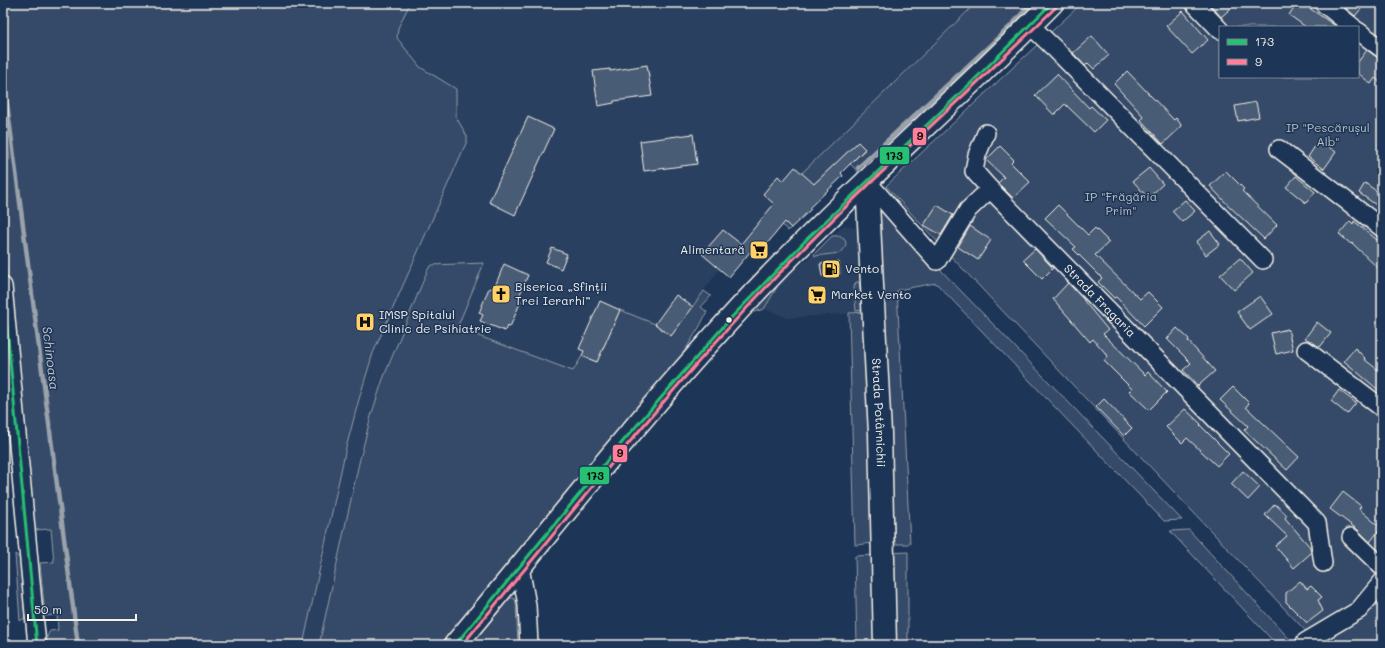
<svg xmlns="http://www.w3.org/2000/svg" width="1385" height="648" viewBox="0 0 1385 648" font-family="Mali,sans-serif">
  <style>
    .built { fill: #2a4060 }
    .green { fill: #354a67; stroke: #949ea8; fill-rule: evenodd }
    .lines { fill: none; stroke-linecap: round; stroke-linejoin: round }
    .stream { stroke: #9aa2ab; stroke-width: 4.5 }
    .building { fill: #485b74; stroke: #f4f1e8 }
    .street-casing { stroke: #f4f1e8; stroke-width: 20 }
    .secondary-casing { stroke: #f4f1e8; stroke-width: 25 }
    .street { stroke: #1d3557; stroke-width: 17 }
    .secondary { stroke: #1d3557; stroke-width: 22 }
    .bus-1-casing { stroke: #1d3557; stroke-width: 6 }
    .bus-2-casing { stroke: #1d3557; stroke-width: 6 }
    .bus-1 { stroke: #26c172; stroke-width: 3 }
    .bus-2 { stroke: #ff8098; stroke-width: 3 }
    .bus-dot { fill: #f4f1e8; stroke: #1d3557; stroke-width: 1.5 }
    .labels { text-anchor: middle; stroke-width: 3; stroke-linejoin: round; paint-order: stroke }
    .park-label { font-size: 12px; fill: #bbbfc1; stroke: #1d3557 }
    .poi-label { font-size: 12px; fill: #f4f1e8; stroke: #1d3557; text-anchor: start }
    .street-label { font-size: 12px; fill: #f4f1e8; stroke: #1d3557 }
    .water-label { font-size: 13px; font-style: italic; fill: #c0c3c4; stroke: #1d3557 }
    .line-badge { stroke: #1d3557; stroke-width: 1.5 }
    .pale-badge-label { font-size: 11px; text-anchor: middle; font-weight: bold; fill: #111 }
  </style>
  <rect width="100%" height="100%" fill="#1d3557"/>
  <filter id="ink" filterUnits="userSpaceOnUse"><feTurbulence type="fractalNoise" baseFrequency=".025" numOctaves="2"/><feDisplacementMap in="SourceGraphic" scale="8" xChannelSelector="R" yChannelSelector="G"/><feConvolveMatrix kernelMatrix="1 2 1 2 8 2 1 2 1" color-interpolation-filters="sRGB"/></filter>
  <g filter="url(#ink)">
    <g class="built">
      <polygon points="7,3 975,3 802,173 766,214 722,266 671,336 432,645 90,645"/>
      <polygon points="844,225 862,230 868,312 788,318 764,309 751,313 775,286 814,254"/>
    </g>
    <g class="green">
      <polygon points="3,3 410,3 398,28 397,38 420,67 456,89 456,117 467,136 467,141 373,353 359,399 346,448 303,645 47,645 47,636 50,631 58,630 57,615 45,616 40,563 54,562 51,529 35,530 3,236 3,165 10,159 3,106"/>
      <polygon points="976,3 1044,3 863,176 850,164 865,150 858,142 780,216 791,228 788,231 769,211 802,173"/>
      <path d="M1082,3H1382V645H1316L1317,643L945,250L886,186ZM1220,27H1358V77H1220Z"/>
      <polygon points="879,206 1182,520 1164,521 936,283 897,290 910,544 895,544 881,292"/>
      <path d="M832,236H839L844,239C848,244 845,249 840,253L815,256L814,254Z"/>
      <polygon points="484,263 457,328 573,371 582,356 597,362 620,310 655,324 671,336 704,291 711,296 701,307 707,312 700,326 676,365 592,463 442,645 319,645 359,463 371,416 383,379 428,269 432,265"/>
      <polygon points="856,282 859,282 863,310 856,311 854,287"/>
      <polygon points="775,286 777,287 776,289 764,309 751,313"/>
      <polygon points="868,312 874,543 855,545 849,313"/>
      <polygon points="1189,530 1295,645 1277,645 1170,531"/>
      <polygon points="908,552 908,645 892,645 890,553"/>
      <polygon points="15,554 20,558 25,618 20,621"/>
      <polygon points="874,555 875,645 857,645 855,556"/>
      <polygon points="510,598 514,598 516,602 518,645 468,645 502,604"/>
    </g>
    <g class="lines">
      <g class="stream">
        <polyline points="3,73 78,645"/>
        <polyline points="858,168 1012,25 1031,3"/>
      </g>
    </g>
    <g class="building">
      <polygon points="1209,3 1237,3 1221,17"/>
      <polygon points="1297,3 1302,3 1337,27 1306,27 1289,15"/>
      <polygon points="1340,3 1366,3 1355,16"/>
      <polygon points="1183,11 1208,40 1192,54 1166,26"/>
      <polygon points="1092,36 1109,55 1094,69 1088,63 1085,66 1073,53"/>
      <polygon points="1367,50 1382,61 1382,84 1375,78 1371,84 1358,73 1358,62"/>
      <polygon points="647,65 652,96 614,101 614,103 598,106 593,71 610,69 610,71"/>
      <polygon points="1127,71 1174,120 1176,118 1182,126 1163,144 1141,120 1144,117 1114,84"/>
      <polygon points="1057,74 1089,108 1091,106 1106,120 1094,132 1065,104 1054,115 1035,95"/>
      <polygon points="1256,102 1259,117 1238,121 1235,106"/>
      <polygon points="528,117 554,129 515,215 489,202"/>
      <polygon points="693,134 697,164 644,171 640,141"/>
      <polygon points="1319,140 1336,152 1324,169 1308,157"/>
      <polygon points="858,142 865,149 841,173 843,176 809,208 811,209 791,228 785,222 766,245 767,247 758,258 750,252 729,277 702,254 723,230 741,244 774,204 763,194 778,176 783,181 795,167 814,184"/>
      <polygon points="1000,146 1014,160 1011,163 1030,182 1013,198 998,183 1004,177 986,160"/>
      <polygon points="1149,168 1163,184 1148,198 1133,181"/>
      <polygon points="1226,171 1244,189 1242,191 1277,225 1264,239 1228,205 1210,186"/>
      <polygon points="1296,176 1315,192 1306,203 1286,187"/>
      <polygon points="1365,183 1382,195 1382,209 1359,193"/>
      <polygon points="1185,200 1195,211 1182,222 1172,211"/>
      <polygon points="937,205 953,215 941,235 924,225"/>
      <polygon points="1058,205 1088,235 1095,228 1109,242 1095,255 1140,299 1148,292 1163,307 1144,326 1116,297 1114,298 1098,282 1102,278 1073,249 1076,247 1045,218"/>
      <polygon points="1350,221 1353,224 1354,221 1382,244 1382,272 1352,243 1351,244 1339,234"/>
      <polygon points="970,226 991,240 978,260 958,247"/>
      <polygon points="1210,231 1220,244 1206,255 1196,242"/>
      <polygon points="552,248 567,254 561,269 546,262"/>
      <polygon points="1035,249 1053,268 1042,279 1023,260"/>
      <polygon points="1240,258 1253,273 1234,290 1220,275"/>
      <polygon points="839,262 840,274 822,276 820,264"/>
      <polygon points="504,264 528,275 518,299 521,301 510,327 507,326 505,331 480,321 483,315 479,313 489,288 494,289"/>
      <polygon points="1068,283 1084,300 1084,301 1108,330 1103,334 1145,375 1148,372 1167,392 1149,410 1129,391 1132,389 1104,361 1108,356 1093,339 1090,342 1053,299"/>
      <polygon points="676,295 693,307 671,336 655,324"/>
      <polygon points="1260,296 1273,314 1250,330 1237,312"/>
      <polygon points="600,301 620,310 597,362 582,356 584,351 579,349"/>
      <polygon points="1317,322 1331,333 1320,347 1305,338"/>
      <polygon points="1177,328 1189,339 1188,341 1215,371 1198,386 1183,370 1191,363 1167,339"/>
      <polygon points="1288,329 1293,350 1276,354 1271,333"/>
      <polygon points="1355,348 1365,358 1364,359 1382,373 1382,393 1344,361"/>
      <polygon points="1233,387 1249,403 1246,407 1299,457 1287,470 1244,430 1248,426 1220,400"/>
      <polygon points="1339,390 1356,403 1347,414 1331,401"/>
      <polygon points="1104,399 1132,428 1124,436 1096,407"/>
      <polygon points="1185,409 1201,424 1200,425 1229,454 1217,466 1187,438 1182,443 1166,427"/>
      <polygon points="1243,471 1260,487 1248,500 1231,484"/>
      <polygon points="1343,492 1361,506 1359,509 1381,528 1370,542 1358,530 1330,509"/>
      <polygon points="1275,504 1287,515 1285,518 1310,547 1311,553 1294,568 1275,546 1287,536 1265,515"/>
      <polygon points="1300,581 1307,589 1311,586 1322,597 1318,600 1323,611 1307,623 1286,602 1286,593"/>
    </g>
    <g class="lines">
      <defs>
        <g id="street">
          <polyline points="1194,3 1220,30"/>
          <polyline points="1323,3 1353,27"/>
          <polyline points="1030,25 1055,49 1263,260"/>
          <polyline points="1358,31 1382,49"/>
          <polyline points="986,133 977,155 974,171 990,189"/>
          <polyline points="1279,149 1382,228"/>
          <path id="s1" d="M867,181L937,261L968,210L990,189L1317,523L1323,563"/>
          <polyline points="3,286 37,645"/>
          <polyline points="1306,350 1382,408"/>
          <polyline points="1351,537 1382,567"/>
          <polyline points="520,567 527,605 529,645"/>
          <polyline points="1305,642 1359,610 1382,582"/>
        </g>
        <g id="secondary">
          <path id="s2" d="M867,181L872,285L880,433L885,645"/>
          <path d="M455,645C547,536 634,423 731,318C832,207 947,110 1052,3"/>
        </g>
      </defs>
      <use href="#street" class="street-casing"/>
      <use href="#secondary" class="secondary-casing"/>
      <use href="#street" class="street"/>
      <use href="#secondary" class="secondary"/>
      <defs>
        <g id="bus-1">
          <polyline points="3,286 37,645"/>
          <polyline points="455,645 625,439 731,318 809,237 972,82 1052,3"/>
        </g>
        <path id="bus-2" d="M462,645C564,523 662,397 772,281C863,186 962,99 1056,7"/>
      </defs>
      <use href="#bus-1" class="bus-1-casing"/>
      <use href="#bus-2" class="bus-2-casing"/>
      <use href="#bus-1" class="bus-1"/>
      <use href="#bus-2" class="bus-2"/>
    </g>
  </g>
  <defs>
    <symbol id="supermarket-square" viewBox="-11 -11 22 22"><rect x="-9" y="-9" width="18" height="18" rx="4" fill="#ffd166" stroke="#1d3557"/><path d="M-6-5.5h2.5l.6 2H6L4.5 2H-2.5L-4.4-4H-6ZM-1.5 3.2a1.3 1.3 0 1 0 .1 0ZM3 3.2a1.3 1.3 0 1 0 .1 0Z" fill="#111"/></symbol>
    <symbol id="fuel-square" viewBox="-11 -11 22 22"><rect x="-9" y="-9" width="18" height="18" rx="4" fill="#ffd166" stroke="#1d3557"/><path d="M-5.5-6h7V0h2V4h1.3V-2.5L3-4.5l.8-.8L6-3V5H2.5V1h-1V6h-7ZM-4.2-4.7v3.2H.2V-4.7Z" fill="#111"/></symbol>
    <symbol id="church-square" viewBox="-11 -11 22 22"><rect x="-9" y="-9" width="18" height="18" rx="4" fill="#ffd166" stroke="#1d3557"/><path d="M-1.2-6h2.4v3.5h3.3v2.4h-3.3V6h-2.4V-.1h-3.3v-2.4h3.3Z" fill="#111"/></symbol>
    <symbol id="hospital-square" viewBox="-11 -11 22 22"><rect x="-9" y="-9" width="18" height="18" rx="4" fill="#ffd166" stroke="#1d3557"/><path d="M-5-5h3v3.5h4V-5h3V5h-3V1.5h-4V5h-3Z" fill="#111"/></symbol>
  </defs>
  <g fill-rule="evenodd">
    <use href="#supermarket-square" x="748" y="239" width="22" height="22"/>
    <use href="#fuel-square" x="820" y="258" width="22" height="22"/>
    <use href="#church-square" x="490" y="283" width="22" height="22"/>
    <use href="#supermarket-square" x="806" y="284" width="22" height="22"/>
    <use href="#hospital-square" x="354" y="311" width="22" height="22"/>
  </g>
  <circle class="bus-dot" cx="729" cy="320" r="3.5"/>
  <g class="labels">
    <g class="park-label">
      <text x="1328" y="132">IP "Pescărușul<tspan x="1328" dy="14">Alb"</tspan></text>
      <text x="1121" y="201">IP "Frăgăria<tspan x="1121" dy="14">Prim"</tspan></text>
    </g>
    <g class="poi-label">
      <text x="745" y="254" text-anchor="end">Alimentară</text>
      <text x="845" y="273">Vento</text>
      <text x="515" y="291">Biserica „Sfinții<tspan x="515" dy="14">Trei Ierarhi”</tspan></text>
      <text x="831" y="299">Market Vento</text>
      <text x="379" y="319">IMSP Spitalul<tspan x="379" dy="14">Clinic de Psihiatrie</tspan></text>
    </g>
    <g class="street-label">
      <text dy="4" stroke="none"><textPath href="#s1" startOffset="353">Strada Fragaria</textPath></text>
      <text dy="4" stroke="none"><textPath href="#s2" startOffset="232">Strada Potârnichii</textPath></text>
    </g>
    <g class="water-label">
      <text transform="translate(51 358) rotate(83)" y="5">Schinoasa</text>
    </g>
  </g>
  <g class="line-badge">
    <rect x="912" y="127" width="15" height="19" rx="4" fill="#ff8098"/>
    <rect x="879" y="146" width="31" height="19" rx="4" fill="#26c172"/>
    <rect x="612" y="444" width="16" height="19" rx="4" fill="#ff8098"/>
    <rect x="579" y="466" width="31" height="19" rx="4" fill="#26c172"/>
  </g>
  <g class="pale-badge-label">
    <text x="920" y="140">9</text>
    <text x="894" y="160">173</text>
    <text x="620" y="457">9</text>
    <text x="595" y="480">173</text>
  </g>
  <rect width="1385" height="648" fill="none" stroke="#1d3557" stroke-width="16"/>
  <rect x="8" y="8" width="1369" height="632" fill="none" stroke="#f4f1e8" stroke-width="1.5" filter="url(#ink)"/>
  <rect x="1219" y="26" width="140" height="52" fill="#1d3557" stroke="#738091"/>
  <rect x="1227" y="39" width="20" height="6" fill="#26c172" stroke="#738091"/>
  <text x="1255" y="46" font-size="12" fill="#f4f1e8">173</text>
  <rect x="1227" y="59" width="20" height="6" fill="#ff8098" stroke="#738091"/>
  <text x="1255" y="66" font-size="12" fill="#f4f1e8">9</text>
  <path d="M28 614v6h108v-6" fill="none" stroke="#f4f1e8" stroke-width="2"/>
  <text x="34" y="614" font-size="12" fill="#f4f1e8" stroke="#1d3557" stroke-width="3" paint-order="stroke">50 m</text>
</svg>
